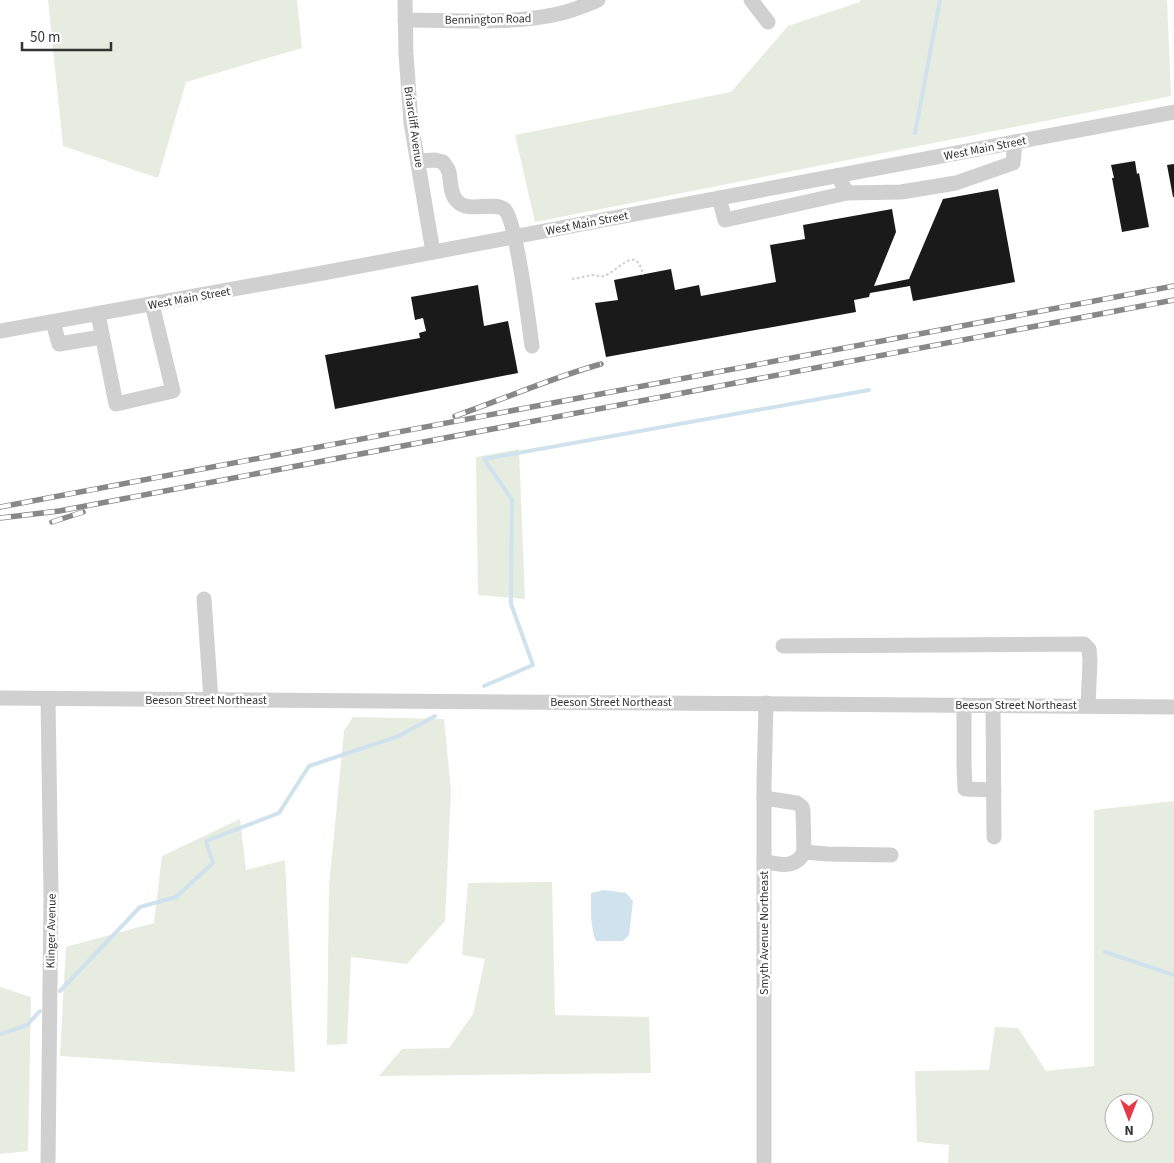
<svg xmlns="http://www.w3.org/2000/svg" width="1174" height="1163" viewBox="0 0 1174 1163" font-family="'Source Sans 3',sans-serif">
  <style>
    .green { fill: #e6ecdf; fill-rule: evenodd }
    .water { fill: #cfe2ee }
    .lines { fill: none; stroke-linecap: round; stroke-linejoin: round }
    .stream { stroke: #cfe2ee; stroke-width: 4 }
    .building { fill: #1a1a1a }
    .path { stroke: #cdcdcd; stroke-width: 2; stroke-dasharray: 2.5 2.5; stroke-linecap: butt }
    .minor { stroke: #d0d0d0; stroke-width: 15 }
    .rail-casing { stroke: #888; stroke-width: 5.5 }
    .rail { stroke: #fff; stroke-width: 4; stroke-dasharray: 11; stroke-linecap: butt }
    .labels { text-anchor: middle; stroke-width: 5; stroke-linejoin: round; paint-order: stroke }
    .street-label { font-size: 12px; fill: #333; stroke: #fff }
  </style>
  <rect width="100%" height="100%" fill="#fff"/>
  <g class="green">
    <polygon points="48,0 297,0 302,48 186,82 158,178 63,146"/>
    <polygon points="860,0 1167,0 1171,96 535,222 515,135 731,92 788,26 860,2"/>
    <polygon points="519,449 525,599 478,595 476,457"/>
    <polygon points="353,717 444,719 451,790 445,921 407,964 351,957 347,1044 327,1045 329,887 344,731"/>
    <path d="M1174,801V1163H948L949,1145L917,1142L915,1071L989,1070L995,1027L1018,1028L1046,1071L1094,1066V810ZM1114,1103H1144V1133H1114Z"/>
    <polygon points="240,819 246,870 285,860 295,1072 60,1056 66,947 154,923 162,856"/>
    <polygon points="552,882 555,1015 649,1017 651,1073 379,1076 402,1049 449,1048 473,1014 485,959 462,955 468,883"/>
    <polygon points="0,987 31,997 28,1151 0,1154"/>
  </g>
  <path class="water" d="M604,890L626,893L633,901L629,935L623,941H596C590,928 591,907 591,893Z"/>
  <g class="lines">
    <g class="stream">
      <polyline points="915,133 940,0"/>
      <polyline points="484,686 533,665 511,604 512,500 484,459 869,390"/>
      <polyline points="1105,952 1174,975"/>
      <polyline points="60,991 140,907 176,897 213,863 206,841 279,813 309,766 399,736 435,716"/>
      <polyline points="0,1034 27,1025 40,1011"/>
    </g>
  </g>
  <g class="building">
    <polygon points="1135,161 1137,174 1139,173 1149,227 1122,232 1112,178 1114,178 1111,165"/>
    <polygon points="1174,164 1174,197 1173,197 1167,165"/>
    <polygon points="998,189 1015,282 913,301 910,286 870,293 869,297 854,300 856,312 606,357 595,303 618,300 614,280 671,269 675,290 699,285 701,296 776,282 770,245 805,239 803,225 892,209 896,232 874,286 909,279 943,199"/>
    <polygon points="478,285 484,326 508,321 518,373 335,409 325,355 420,338 419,333 426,331 423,318 415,320 411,297"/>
  </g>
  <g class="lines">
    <path class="path" d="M572,279C579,278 586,276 592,275C597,275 600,277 604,276C618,272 636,242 643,275"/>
    <g class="minor">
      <polyline points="405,0 406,54 411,123 433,252"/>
      <polyline points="751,0 768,22"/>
      <path d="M405,20C455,20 514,25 562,13C574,10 586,5 598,0"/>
      <path d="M418,161L435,160L443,162C445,165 448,168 449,172C451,182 450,194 457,201C468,214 494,200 505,210C516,221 529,324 532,346"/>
      <polyline points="838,176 847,193 901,192 956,183 1013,163 1015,142"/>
      <polyline points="719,198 725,220 847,193"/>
      <polyline points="98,314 116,404 173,391 152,304"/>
      <polyline points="53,322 59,344 102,337"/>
      <polyline points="0,331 328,272 1174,112"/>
      <polyline points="204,599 211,700"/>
      <polyline points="783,646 1084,644 1089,649 1090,661 1088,706"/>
      <polyline points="0,698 1174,707"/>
      <polyline points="48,699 51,894 48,1163"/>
      <polyline points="964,705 964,764 965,789 994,790"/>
      <polyline points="993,705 994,837"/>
      <path d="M764,798L797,803L802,807L803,811L804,852C796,869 779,865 764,861"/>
      <polyline points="804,852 828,854 891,855"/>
      <polyline points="764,1163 764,783 766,703"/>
    </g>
    <defs>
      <g id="rail">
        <path d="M455,416C504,399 551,378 601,364"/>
        <polyline points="0,507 1174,286"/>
        <polyline points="0,518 59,511 1174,300"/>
        <polyline points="52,522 83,512"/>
      </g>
    </defs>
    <use href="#rail" class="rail-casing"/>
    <use href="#rail" class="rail"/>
  </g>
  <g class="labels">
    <g class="street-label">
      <text transform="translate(488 19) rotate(-1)" y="4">Bennington Road</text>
      <text transform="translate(414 127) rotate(82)" y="4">Briarcliff Avenue</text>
      <text transform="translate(985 148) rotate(-11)" y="4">West Main Street</text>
      <text transform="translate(587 223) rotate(-11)" y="4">West Main Street</text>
      <text transform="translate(189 298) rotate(-10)" y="4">West Main Street</text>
      <text x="206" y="704">Beeson Street Northeast</text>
      <text x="611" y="706">Beeson Street Northeast</text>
      <text x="1016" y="709">Beeson Street Northeast</text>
      <text transform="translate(51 931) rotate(-89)" y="4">Klinger Avenue</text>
      <text transform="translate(764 933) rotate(-90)" y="4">Smyth Avenue Northeast</text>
    </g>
  </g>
  <g transform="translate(1129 1118) rotate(180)"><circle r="24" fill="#ffffff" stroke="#adadad"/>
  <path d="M0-4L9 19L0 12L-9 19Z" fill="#e63946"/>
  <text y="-8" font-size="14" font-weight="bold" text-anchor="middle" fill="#333333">N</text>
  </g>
  <path d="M22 42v8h89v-8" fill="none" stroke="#333333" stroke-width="2.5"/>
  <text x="30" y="42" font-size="15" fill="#333333" stroke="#ffffff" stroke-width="4" paint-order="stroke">50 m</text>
</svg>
